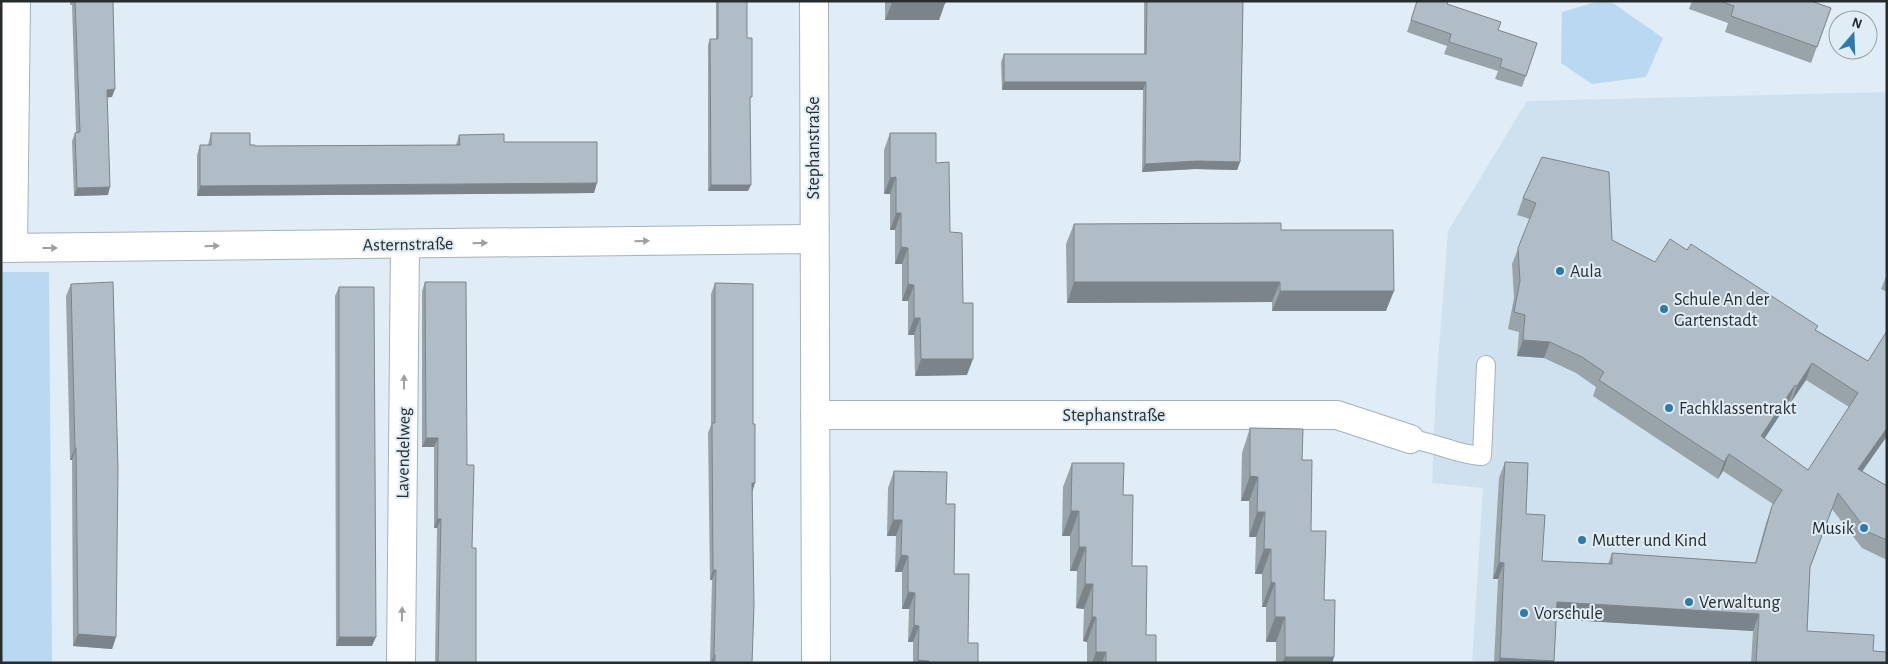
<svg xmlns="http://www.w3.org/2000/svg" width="1888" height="664" viewBox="0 0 1888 664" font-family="'Alegreya Sans',sans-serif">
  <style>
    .built { fill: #cfe1ef }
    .green { fill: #b8d9f1 }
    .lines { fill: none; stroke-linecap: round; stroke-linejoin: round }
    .service-casing { stroke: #a6b2ba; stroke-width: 20 }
    .minor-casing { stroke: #a6b2ba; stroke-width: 30 }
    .service { stroke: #fff; stroke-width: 18 }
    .minor { stroke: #fff; stroke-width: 28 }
    .wall { fill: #98a3aa; fill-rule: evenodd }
    .shaded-wall { fill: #7c848b }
    .building { fill: #b1bdc6; stroke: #7c848b; fill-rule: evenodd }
    .oneway { fill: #9ea0a1 }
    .poi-dot { fill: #2b7cad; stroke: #e0edf6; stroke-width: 2 }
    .labels { text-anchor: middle; stroke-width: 4; stroke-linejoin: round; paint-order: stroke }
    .street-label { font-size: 18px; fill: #272c2f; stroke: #e0edf6 }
    .poi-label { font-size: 18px; fill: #272c2f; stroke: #e0edf6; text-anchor: start }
  </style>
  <rect width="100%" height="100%" fill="#e0edf6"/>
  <polygon class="built" points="1887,92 1887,663 1472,663 1483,488 1432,483 1436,387 1448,231 1527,101"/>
  <g class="green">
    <polygon points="1599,1 1610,1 1663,38 1646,77 1592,84 1561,63 1562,12"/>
    <polygon points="1,272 49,272 52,663 1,663"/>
  </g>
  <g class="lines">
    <defs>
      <path id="service" d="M1410,439C1434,442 1459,455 1482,456L1486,365"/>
      <g id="minor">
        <polyline points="814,1 816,663"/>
        <polyline points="1,248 814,239"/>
        <polyline points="13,248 16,1"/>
        <polyline points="815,415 1337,415 1410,439"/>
        <polyline points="401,663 405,244"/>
      </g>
    </defs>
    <use href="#service" class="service-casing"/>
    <use href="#minor" class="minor-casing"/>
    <use href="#service" class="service"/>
    <use href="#minor" class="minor"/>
  </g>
  <g class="wall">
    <polygon points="70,1 113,1 112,97 107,97 108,195 74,196 72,141 75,133 76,132 72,5 70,5"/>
    <polygon points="716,1 747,1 747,38 750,102 748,191 708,191 708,45 710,39 716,39"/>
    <polygon points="885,1 945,1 945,3 939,20 885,20"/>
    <polygon points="1086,1 1243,1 1240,162 1237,170 1195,169 1142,172 1143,90 1002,90 1001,62 1004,54 1144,54 1144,2"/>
    <polygon points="1417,1 1447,4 1498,30 1537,43 1522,87 1495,79 1498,71 1444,54 1447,46 1407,32"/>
    <polygon points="1692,1 1811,1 1831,8 1811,63 1725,32 1728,23 1689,9"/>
    <polygon points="211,133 255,146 456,145 459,135 504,142 594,193 197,196 197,155 200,145 208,145"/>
    <polygon points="890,133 936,163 950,232 963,303 967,375 915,376 914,335 908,335 908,301 902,301 902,264 895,264 895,230 890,230 890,194 884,194 884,150"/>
    <path d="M1542,157L1612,240L1655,262L1687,250L1816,330L1868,361L1887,331V436L1862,471L1887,486V560L1862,548L1832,509L1810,568L1807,631L1873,651L1887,663H1751L1753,631L1556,619L1554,663H1494L1498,579H1493L1499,478L1505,462L1526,514L1542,561L1608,564L1612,553L1755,563L1766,523L1773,504L1723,471L1718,479L1593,396L1596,387L1576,373L1544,358L1517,356L1519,332L1508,329L1514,298L1512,264L1530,219L1517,215L1523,198ZM1806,380L1849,407L1808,470L1764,439L1789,401L1791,402Z"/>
    <polygon points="1074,224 1281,230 1386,311 1272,311 1272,302 1067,303 1066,244"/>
    <polygon points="1887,274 1887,292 1881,289"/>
    <polygon points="425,282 467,465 472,548 476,663 435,663 437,528 434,528 434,447 422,447 422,291"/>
    <polygon points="715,283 752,491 752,663 710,663 712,580 710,580 708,433 711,425 711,294"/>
    <polygon points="71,284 116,637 112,649 73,646 72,460 70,460 66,296"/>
    <polygon points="339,287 372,646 336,646 335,296"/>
    <polygon points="1250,428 1302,460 1311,531 1324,600 1334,657 1332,663 1276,663 1276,642 1266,642 1266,607 1262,607 1262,574 1255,574 1256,537 1249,537 1249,501 1241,501 1242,453"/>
    <polygon points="1072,463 1123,495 1132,566 1146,635 1156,663 1087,663 1087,642 1083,641 1084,609 1076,608 1077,571 1070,571 1070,536 1062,536 1063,487"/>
    <polygon points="894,471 946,504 954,574 968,643 978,663 913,663 913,642 908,642 909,609 902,609 902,572 895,572 896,536 887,536 888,488"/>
  </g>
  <g class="shaded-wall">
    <polygon points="1086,1 1145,1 1144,2"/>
    <polygon points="892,3 945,3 939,20 885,20"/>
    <polygon points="1004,82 1146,82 1143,90 1002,90"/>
    <polygon points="115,89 112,97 104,98 107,90"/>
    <polygon points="1197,161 1240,162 1237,170 1195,169 1142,172 1145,164"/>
    <polygon points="896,177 890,194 884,194 890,178"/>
    <polygon points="597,183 594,193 197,196 200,186"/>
    <polygon points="711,185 751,185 748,191 708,191"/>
    <polygon points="110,187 108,195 74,196 77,188"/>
    <polygon points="896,213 901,213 895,230 890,230"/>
    <polygon points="901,247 908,248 902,264 895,264"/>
    <polygon points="1074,282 1280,282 1272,302 1067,303"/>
    <polygon points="908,284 914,285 908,301 902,301"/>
    <polygon points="1280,291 1394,291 1386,311 1272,311"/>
    <polygon points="914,318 920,318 914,335 908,335"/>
    <polygon points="1523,340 1550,342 1544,358 1517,356"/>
    <polygon points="921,359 973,359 967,375 915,376"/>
    <polygon points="1812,363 1806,380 1791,402 1797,386"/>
    <polygon points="1795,385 1789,401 1755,453 1761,436"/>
    <polygon points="1887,428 1887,436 1852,486 1858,469"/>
    <polygon points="426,438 438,438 434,447 422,447"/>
    <polygon points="75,448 76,448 72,460 70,460"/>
    <polygon points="1729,454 1723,471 1718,479 1724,462"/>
    <polygon points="1250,476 1258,477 1249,501 1241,501"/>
    <polygon points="752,483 755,483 752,493"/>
    <polygon points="1071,511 1079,511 1070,536 1062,536"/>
    <polygon points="1257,512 1265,512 1256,537 1249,537"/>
    <polygon points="437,519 441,519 437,528 434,528"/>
    <polygon points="893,520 902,520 896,536 887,536"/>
    <polygon points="1079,547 1086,547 1077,571 1070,571"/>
    <polygon points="1264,549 1271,549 1262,574 1255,574"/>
    <polygon points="901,555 908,556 902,572 895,572"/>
    <polygon points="1499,562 1504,563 1498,579 1493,579"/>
    <polygon points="713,570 716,570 712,580 710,580"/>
    <polygon points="1271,582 1275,583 1266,607 1262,607"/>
    <polygon points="1085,584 1093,584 1084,609 1076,608"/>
    <polygon points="908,592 915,593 909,609 902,609"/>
    <polygon points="1557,602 1759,614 1753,631 1551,619"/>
    <polygon points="1092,617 1096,617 1087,642 1083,641"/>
    <polygon points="1275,617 1285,617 1276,642 1266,642"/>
    <polygon points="914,625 919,626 913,642 908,642"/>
    <polygon points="78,634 116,637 112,649 73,646"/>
    <polygon points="339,637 376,637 372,646 336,646"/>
    <polygon points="1096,652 1106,652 1102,663 1092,663"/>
    <polygon points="714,655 715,655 713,663 711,663"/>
    <polygon points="1285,657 1334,657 1332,663 1282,663"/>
    <polygon points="1500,658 1554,661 1554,663 1498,663"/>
    <polygon points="918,660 929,661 928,663 917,663"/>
  </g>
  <g class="building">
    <polygon points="75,1 113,1 115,89 107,90 110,187 77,188 75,133 80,132"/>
    <polygon points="718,1 747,1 747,38 752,38 752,97 750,97 751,185 711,185 710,39 718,39"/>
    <rect x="892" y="1" width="53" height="2"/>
    <polygon points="1147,1 1243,1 1240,162 1197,161 1145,164 1146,82 1004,82 1004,54 1146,54"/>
    <polygon points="1417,1 1448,1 1447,4 1501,22 1498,30 1537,43 1526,76 1500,67 1502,59 1449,42 1451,34 1411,20"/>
    <polygon points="1720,1 1811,1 1831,8 1817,47 1731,16 1734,6"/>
    <polygon points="211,133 250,133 250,145 255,145 255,146 460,145 459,135 504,134 504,142 597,142 597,183 200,186 200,145 211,145"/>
    <polygon points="890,133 936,133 936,163 949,162 950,232 962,233 963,303 973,303 973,359 921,359 920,318 914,318 914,285 908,284 908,248 901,247 901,213 896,213 896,177 890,178"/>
    <path d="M1542,157L1609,172L1612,240L1655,262L1670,239L1687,250L1691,244L1818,326L1815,330L1868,361L1887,331V428L1858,469L1887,486V540L1868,532L1838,493L1810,567L1807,631L1874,635L1873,651L1887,652V663H1756L1759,614L1557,602L1554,661L1500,658L1504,563L1499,562L1505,462L1528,463L1526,514L1545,515L1542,561L1612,564V553L1756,563L1772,506L1782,490L1729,454L1724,462L1599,380L1604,372L1582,357L1550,342L1523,340L1525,315L1514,312L1520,281L1518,248L1536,203L1523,198ZM1812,363L1858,393L1808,470L1761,436L1795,385L1797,386Z"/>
    <polygon points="1281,223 1281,230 1393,230 1394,291 1280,291 1280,282 1074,282 1074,224"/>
    <polygon points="113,282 118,469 116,637 78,634 76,448 75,448 71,284"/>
    <polygon points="425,282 466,282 467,465 474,465 472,548 476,548 476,663 438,663 441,519 437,519 438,438 426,438"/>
    <polygon points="715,283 753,284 753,424 755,424 755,483 752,483 754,605 752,663 715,663 715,655 714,655 716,570 713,570 712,423 715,423"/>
    <polygon points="339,287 374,287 376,637 339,637"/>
    <polygon points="1250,428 1303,429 1302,460 1312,460 1311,531 1326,531 1324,600 1335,600 1334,657 1285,657 1285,617 1275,617 1275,583 1271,582 1271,549 1264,549 1265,512 1257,512 1258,477 1250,476"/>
    <polygon points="1072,463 1124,463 1123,495 1133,495 1132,566 1147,566 1146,635 1156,635 1156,663 1106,663 1106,652 1096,652 1096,617 1092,617 1093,584 1085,584 1086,547 1079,547 1079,511 1071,511"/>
    <polygon points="894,471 947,472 946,504 955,504 954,574 969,574 968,643 978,643 978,663 929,663 929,661 918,660 919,626 914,625 915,593 908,592 908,556 901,555 902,520 893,520"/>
  </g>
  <defs><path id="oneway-solid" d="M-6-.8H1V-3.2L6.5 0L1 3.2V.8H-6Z" transform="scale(1.25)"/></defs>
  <g class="oneway">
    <use href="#oneway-solid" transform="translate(642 241) rotate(-1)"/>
    <use href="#oneway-solid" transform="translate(480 243) rotate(-1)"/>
    <use href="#oneway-solid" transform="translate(212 246) rotate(-1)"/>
    <use href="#oneway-solid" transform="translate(50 248)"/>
    <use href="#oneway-solid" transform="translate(404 382) rotate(-89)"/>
    <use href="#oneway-solid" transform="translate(402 614) rotate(-89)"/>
  </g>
  <g class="poi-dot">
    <circle cx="1560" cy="271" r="5"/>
    <circle cx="1664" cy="309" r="5"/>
    <circle cx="1669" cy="408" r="5"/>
    <circle cx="1864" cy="528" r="5"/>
    <circle cx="1582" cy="540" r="5"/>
    <circle cx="1689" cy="602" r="5"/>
    <circle cx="1524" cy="613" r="5"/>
  </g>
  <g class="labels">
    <g class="street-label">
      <text transform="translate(813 148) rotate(-90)" y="6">Stephanstraße</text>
      <text transform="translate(408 244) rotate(-1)" y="6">Asternstraße</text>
      <text x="1114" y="421">Stephanstraße</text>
      <text transform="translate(403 453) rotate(-89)" y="6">Lavendelweg</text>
    </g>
    <g class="poi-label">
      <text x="1570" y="277">Aula</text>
      <text x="1674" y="305">Schule An der<tspan x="1674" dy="21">Gartenstadt</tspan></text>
      <text x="1679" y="414">Fachklassentrakt</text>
      <text x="1854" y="534" text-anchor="end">Musik</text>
      <text x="1592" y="546">Mutter und Kind</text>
      <text x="1699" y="608">Verwaltung</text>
      <text x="1534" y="619">Vorschule</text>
    </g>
  </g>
  <rect width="1888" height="664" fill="none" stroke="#272c2f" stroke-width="5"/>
  <g transform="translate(1853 35) rotate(19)"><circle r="24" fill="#e0edf6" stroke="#96a0a6"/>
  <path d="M0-4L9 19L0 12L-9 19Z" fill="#2b7cad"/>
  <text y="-8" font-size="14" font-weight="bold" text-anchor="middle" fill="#272c2f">N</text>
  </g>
</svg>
